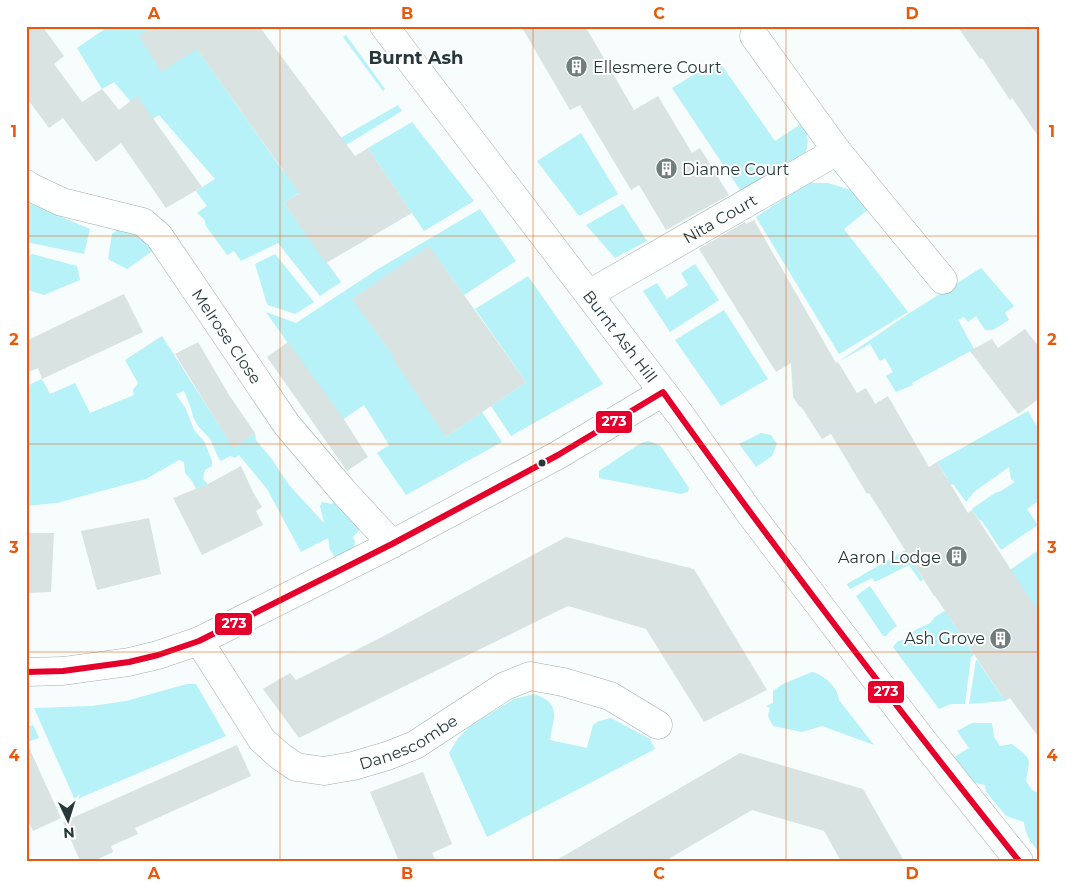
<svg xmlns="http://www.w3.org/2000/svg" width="1066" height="887" viewBox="0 0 1066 887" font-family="Montserrat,sans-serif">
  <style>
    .green { fill: #b6f2f7 }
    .building { fill: #d9e3e2 }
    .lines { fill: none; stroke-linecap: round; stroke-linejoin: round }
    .street-casing { stroke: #a3aeae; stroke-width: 29 }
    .secondary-casing { stroke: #a3aeae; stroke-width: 29 }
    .street { stroke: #feffff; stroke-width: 28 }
    .secondary { stroke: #feffff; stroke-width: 28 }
    .bus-1-casing { stroke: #fff; stroke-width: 10 }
    .bus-1 { stroke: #e4002b; stroke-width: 6 }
    .grid { fill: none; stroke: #e8590c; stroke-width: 1; stroke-opacity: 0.55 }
    .bus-dot { fill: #26383a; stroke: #fff; stroke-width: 2 }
    .labels { text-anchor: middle; stroke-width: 4; stroke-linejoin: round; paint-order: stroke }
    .poi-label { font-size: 16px; fill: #26383a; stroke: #fff; text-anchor: start }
    .street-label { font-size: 16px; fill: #26383a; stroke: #fff }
    .neighbourhood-label { font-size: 18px; font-weight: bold; fill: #26383a; stroke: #fff }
    .line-badge { stroke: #fff; stroke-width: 2 }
    .badge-label { font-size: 14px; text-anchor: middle; font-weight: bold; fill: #fff }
    .neatline { fill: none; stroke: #e8590c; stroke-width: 2 }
    .grid-label { font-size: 16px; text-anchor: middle; font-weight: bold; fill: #e8590c }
  </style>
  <rect width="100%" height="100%" fill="#f7fcfc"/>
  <g class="green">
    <polygon points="109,26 181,26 283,171 398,105 402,111 328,156 309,186 284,203 341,282 320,296 278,243 241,261 234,251 227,255 206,226 204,219 197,213 207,206 196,191 215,179 159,115 153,119 131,102 114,82 102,89 77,48"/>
    <polygon points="346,35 385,89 383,91 343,37"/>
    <path d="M718,60L775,141L804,122C807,132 810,143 805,153C798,166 754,183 740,190L672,88Z"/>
    <polygon points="412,122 474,201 424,231 368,148"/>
    <polygon points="581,133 618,194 579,216 537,161"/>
    <polygon points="808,183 828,183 851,190 870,208 844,229 908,312 839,354 756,217"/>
    <polygon points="26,202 90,229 84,254 26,242"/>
    <polygon points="623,204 647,241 615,258 586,225"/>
    <polygon points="480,209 516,261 464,295 438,259 362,312 390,351 393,349 446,437 482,412 502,442 406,495 377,453 389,445 364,405 342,420 266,312 296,323 378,269"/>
    <polygon points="118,229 144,238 154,250 127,269 108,259 112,234"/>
    <polygon points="32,254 77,266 80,280 44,295 26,289 26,259"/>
    <polygon points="275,254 314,302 295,314 268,305 266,301 255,264"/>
    <polygon points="695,264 719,300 670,332 643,291 657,283 667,299 688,285 681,273"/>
    <polygon points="981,268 1014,306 1005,313 1009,320 993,330 985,330 976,316 968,322 964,317 958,320 974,349 912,383 913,385 896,392 886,376 893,372 885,358 880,361 870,344 838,362 908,314"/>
    <polygon points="528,276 603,384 511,436 491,406 526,382 475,309"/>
    <polygon points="724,310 768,379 721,406 675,340"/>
    <polygon points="162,336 233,447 255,433 256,440 271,458 289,485 324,523 320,506 322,502 332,504 334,499 362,527 353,537 355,542 354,548 341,556 335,557 330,550 328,538 301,552 267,489 239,455 235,458 230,456 221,461 219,459 210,439 198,426 193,417 191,408 184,391 176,394 186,409 194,430 204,441 212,461 212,466 205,470 203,479 208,484 196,489 192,481 185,473 184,462 179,460 146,479 57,503 26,506 26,386 42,379 50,394 75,383 90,413 134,395 133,390 138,383 125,360"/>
    <polygon points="1028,411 1040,431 1040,500 1027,509 1038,525 1001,550 982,521 979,520 972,510 973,508 995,493 1001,491 1015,482 1011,479 1009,467 974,492 966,502 953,484 940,491 947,478 937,462"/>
    <polygon points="761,433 771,435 777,444 772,456 756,467 739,444"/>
    <polygon points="648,441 660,445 689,488 688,492 681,494 599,478 599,471 641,443"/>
    <polygon points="914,545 915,566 923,579 921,582 909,565 875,582 872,578 850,589 847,584"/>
    <polygon points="1040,549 1040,614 949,617 974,655 971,657 965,704 951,704 939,709 893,647 898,641 907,639 915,630 930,623 935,617 1004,574"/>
    <polygon points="870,586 897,626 890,631 886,636 883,636 856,596"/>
    <polygon points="976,660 977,660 1005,701 969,704"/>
    <path d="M812,672C824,675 838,687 839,700L874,745L822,726L802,732L773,726L768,716L770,708L766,706L773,703V691L783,684Z"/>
    <polygon points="187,684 196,684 226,736 75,800 34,708 92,706 126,701"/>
    <path d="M534,694C563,704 553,718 550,740L587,748L593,725L599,721L611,718L650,739L655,749L487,837L449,753L458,738L470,726L514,699Z"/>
    <path d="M972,723H992L994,737L1000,746L1012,744C1033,761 1030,756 1026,781L1032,790L1040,794V853C1032,844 1025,835 1024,822L1006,816L986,792L985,785L968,782L949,760L969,748L957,731Z"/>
    <polygon points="33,725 39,738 27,742 26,727"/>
  </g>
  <g class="building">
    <polygon points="26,26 42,26 64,56 54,64 82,102 102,89 119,110 137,96 202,187 166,208 121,143 96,162 63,118 49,128 26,97"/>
    <polygon points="154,26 259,26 355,156 368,148 412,213 326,263 284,203 299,193 197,49 161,72 139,35"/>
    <polygon points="521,26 585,26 634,110 658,96 692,153 700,148 729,195 666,230 639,185 631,190 580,105 570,110"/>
    <polygon points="957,26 1040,26 1040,139 1012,98 1010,100 982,58 980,59"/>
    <polygon points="754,220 836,363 838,362 857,393 866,388 875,404 888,396 929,467 937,462 968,513 972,510 1040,614 1040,739 1010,698 1005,701 935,596 934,596 869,493 867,494 831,434 822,439 802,408 799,406 793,397 791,363 776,372 699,249 745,222 746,224"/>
    <polygon points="429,246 526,382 446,437 393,359 395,358 352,299"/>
    <polygon points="124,294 143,332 42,379 38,368 26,373 26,341"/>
    <polygon points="1025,329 1040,348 1040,398 1018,414 970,351 992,339 998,348"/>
    <polygon points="198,342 229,395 255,433 233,448 175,354"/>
    <polygon points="288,342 343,418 368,457 347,471 267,357"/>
    <polygon points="241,466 253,492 262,507 256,511 263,525 202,555 173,498 208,484"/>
    <polygon points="149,518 161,574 97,590 81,531"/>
    <polygon points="26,533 54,533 51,592 28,593 28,585 26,585"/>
    <polygon points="566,537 694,569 767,690 704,722 646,629 568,606 299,738 263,689 290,673 296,680 382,637"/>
    <polygon points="26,741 61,818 33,831 26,817"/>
    <polygon points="237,745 251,776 135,828 138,834 111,846 113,852 94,861 80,861 63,822"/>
    <polygon points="740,753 863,789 904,861 841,861 824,831 752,810 665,861 555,861"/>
    <polygon points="423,772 452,844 432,853 436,861 399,861 370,792"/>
  </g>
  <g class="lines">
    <defs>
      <g id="street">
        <polyline points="754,36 837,151"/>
        <path id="s1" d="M26,184L32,188L62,202L143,222L159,236L287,425L343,491L392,544"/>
        <path id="s2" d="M589,294L837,151L943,280"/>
        <path id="s3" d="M199,641L262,740L280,756L296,767L324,771L353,766L387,756L415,745L505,686L530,676L563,682L610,696L658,725"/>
      </g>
      <g id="secondary">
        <path id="s4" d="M384,26L682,417L749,512L861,660L920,737L1019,861"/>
        <polyline points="26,672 63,671 129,662 158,655 199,641 392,544 558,455 663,392"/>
      </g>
    </defs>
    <use href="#street" class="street-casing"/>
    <use href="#secondary" class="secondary-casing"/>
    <use href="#street" class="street"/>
    <use href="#secondary" class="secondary"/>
    <defs>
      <path id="bus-1" d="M26,672L63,671L129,662L158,655L199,641L392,544L558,455L663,392C777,552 896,707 1019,861"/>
    </defs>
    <use href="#bus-1" class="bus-1-casing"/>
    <use href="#bus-1" class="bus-1"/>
  </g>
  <path class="grid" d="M280,26V861M533,26V861M786,26V861M26,236H1040M26,444H1040M26,652H1040"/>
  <defs>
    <symbol id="building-disc" viewBox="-11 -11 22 22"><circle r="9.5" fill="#6f7d7e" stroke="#fff"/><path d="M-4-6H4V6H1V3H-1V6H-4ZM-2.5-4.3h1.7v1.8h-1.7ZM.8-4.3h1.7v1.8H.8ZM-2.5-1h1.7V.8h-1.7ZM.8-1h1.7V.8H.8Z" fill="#fff"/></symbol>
  </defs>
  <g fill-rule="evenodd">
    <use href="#building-disc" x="564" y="54" width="25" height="25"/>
    <use href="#building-disc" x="654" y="156" width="25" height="25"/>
    <use href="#building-disc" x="944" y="544" width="25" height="25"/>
    <use href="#building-disc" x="988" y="626" width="25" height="25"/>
  </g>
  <circle class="bus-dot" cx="542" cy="463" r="4.5"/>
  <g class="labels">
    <g class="poi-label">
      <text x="593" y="73">Ellesmere Court</text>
      <text x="682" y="175">Dianne Court</text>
      <text x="941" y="563" text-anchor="end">Aaron Lodge</text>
      <text x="985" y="644" text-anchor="end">Ash Grove</text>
    </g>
    <g class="street-label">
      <text dy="6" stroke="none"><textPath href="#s2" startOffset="151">Nita Court</textPath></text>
      <text dy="6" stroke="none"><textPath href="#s1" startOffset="266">Melrose Close</textPath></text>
      <text dy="6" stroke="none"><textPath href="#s4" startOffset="390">Burnt Ash Hill</textPath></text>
      <text dy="6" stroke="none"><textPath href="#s3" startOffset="279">Danescombe</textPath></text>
    </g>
    <g class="neighbourhood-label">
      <text x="416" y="64">Burnt Ash</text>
    </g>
  </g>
  <g class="line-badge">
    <rect x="595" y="410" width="38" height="24" rx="5" fill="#e4002b"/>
    <rect x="214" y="612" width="39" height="24" rx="5" fill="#e4002b"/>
    <rect x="867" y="680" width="38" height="24" rx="5" fill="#e4002b"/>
  </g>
  <g class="badge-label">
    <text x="614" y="426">273</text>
    <text x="234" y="628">273</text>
    <text x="886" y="696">273</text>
  </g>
  <rect width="1066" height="887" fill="none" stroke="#ffffff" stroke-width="55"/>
  <g transform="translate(68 820) rotate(176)" stroke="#ffffff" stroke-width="4" paint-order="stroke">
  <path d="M0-4L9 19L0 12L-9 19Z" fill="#26383a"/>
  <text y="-8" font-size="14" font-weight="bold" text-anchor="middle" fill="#26383a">N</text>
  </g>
  <rect x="28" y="28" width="1010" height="832" class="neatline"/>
  <g class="grid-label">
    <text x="154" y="19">A</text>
    <text x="407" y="19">B</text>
    <text x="659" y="19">C</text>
    <text x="912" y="19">D</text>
    <text x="14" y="137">1</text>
    <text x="1052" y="137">1</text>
    <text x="14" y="345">2</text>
    <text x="1052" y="345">2</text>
    <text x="14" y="553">3</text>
    <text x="1052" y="553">3</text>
    <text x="14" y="761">4</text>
    <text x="1052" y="761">4</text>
    <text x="154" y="879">A</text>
    <text x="407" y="879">B</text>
    <text x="659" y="879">C</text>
    <text x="912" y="879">D</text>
  </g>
</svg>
